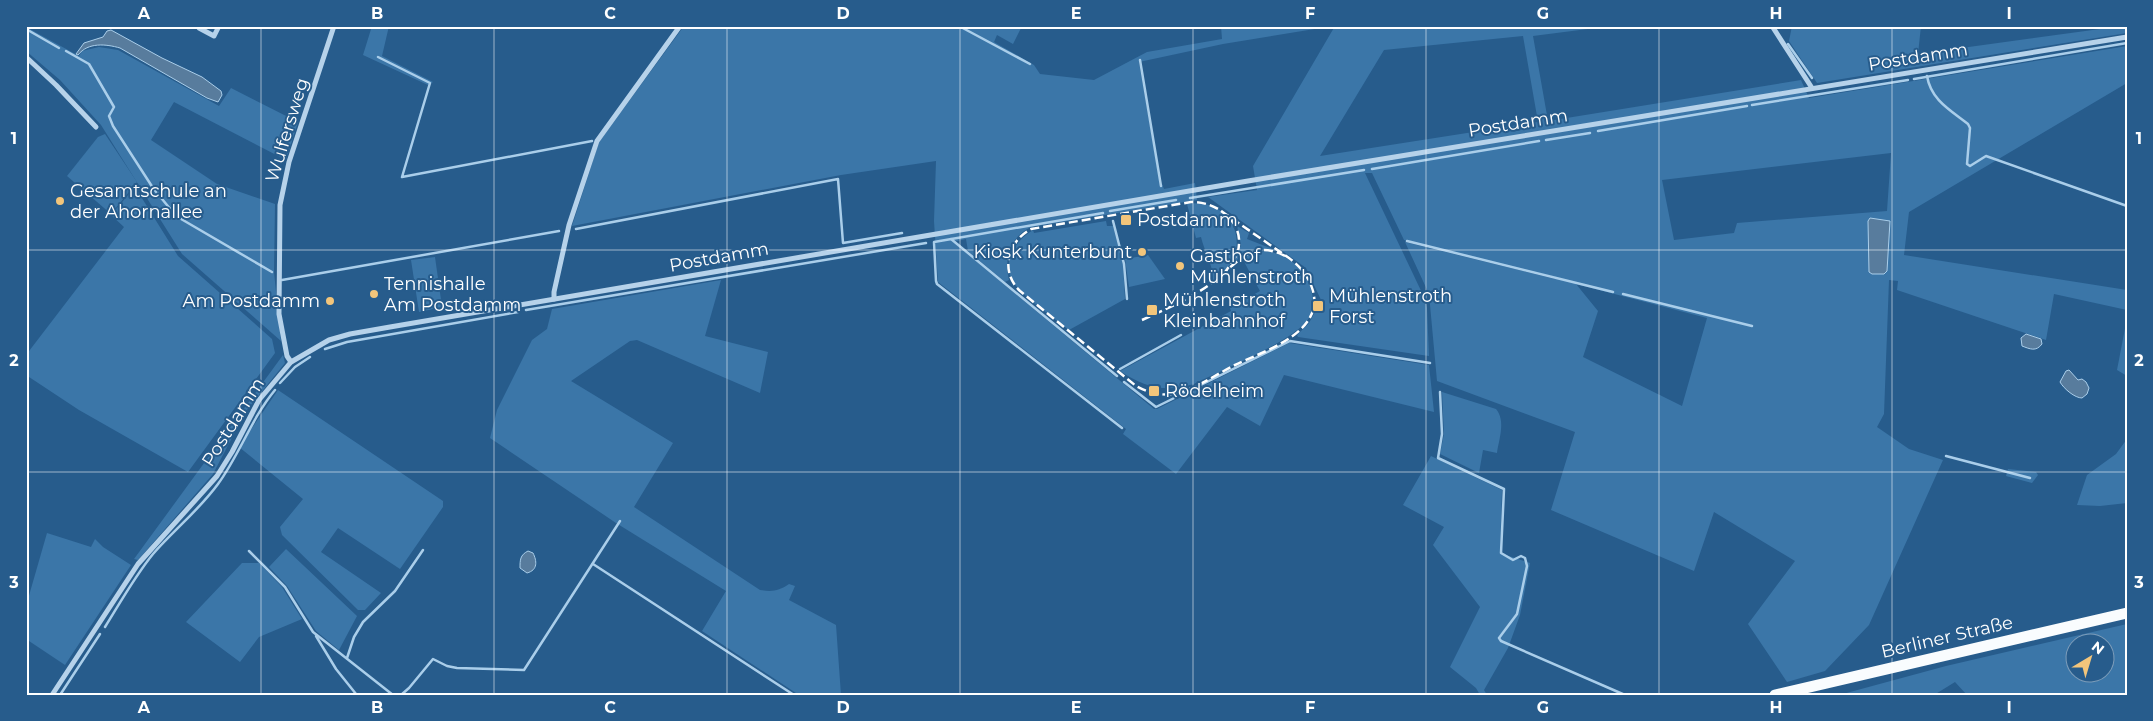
<svg xmlns="http://www.w3.org/2000/svg" width="2153" height="721" viewBox="0 0 2153 721" font-family="Montserrat,sans-serif">
  <style>
    .green { fill: #3b76a8; fill-rule: evenodd }
    .water { fill: #587c9d; stroke: #aaceea }
    .lines { fill: none; stroke-linecap: round; stroke-linejoin: round }
    .stream { stroke: #aaceea; stroke-width: 2.5 }
    .street { stroke: #b6d2ea; stroke-width: 5 }
    .primary { stroke: #f9fcfe; stroke-width: 11 }
    .rail { stroke: #fff; stroke-width: 2.5; stroke-dasharray: 9 4; stroke-linecap: butt }
    .grid { fill: none; stroke: #fff; stroke-width: 1; stroke-opacity: 0.55 }
    .poi-dot { fill: #f2c57b; stroke: #275c8c; stroke-width: 2 }
    .labels { text-anchor: middle; stroke-width: 4; stroke-linejoin: round; paint-order: stroke }
    .street-label { font-size: 18px; fill: #fff; stroke: #275c8c }
    .poi-label { font-size: 18px; fill: #fff; stroke: #275c8c; text-anchor: start }
    .neatline { fill: none; stroke: #fff; stroke-width: 2 }
    .grid-label { font-size: 16px; text-anchor: middle; font-weight: bold; fill: #fff }
  </style>
  <rect width="100%" height="100%" fill="#275c8c"/>
  <g class="green">
    <polygon points="372,26 389,26 382,56 433,82 428,85 363,55"/>
    <path d="M684,26H1022L1013,44L997,35L994,42L1034,65L1040,74L1094,80L1147,52L1222,39L1221,26H1333L1223,44L1139,62L1160,184H1162L1164,189L1195,183L1197,200L1031,227C1009,238 1004,258 1009,280L1005,282L968,251L966,239L953,242L1154,409H1157L1289,343L1429,365L1434,412L1284,375L1260,426L1227,407L1176,474L1123,434L1126,429L938,282L934,221L936,161L841,175L572,226L599,142Z"/>
    <path d="M1335,26H1611L1533,36L1548,121L1801,80L1809,98L2127,46V83L1909,212L1904,255L2127,290V310L2054,294L2046,340L1897,290L1898,281L1889,280L1884,414L1877,427L1909,449L1943,460L1869,625L1825,671L1787,682L1748,624L1795,561L1714,512L1694,571L1551,510L1575,432L1437,381L1429,294L1405,242L1555,279V277L1404,240L1372,173H1365L1424,297L1427,308L1429,356L1298,337L1297,335L1309,323L1315,312L1321,311L1319,301L1321,300L1306,268L1208,197L1257,190L1253,166ZM1523,36L1538,122L1320,156L1384,50ZM1891,153L1887,211L1737,223L1734,233L1674,240L1662,180ZM1576,284L1707,318L1682,406L1583,357L1598,311Z"/>
    <polygon points="1792,26 1921,26 1918,54 2122,26 2127,26 2127,33 1817,83 1789,41"/>
    <polygon points="26,27 79,56 82,51 99,47 118,50 219,106 231,88 298,122 286,160 174,102 151,140 217,184 275,204 274,272 281,341 182,254 101,125 60,80 26,51"/>
    <polygon points="105,134 137,182 111,214 67,176 98,137"/>
    <polygon points="135,187 178,256 272,339 275,353 188,472 79,410 26,375 26,355 124,227 111,215"/>
    <path d="M1187,204C1235,196 1257,253 1213,281C1213,263 1205,254 1201,237L1196,238Z"/>
    <path d="M1106,221L1107,226H1113L1123,264L1125,299L1069,330C1054,318 1023,297 1013,282C1001,262 1016,240 1033,230L1034,233Z"/>
    <polygon points="1237,226 1249,233 1247,239 1275,250 1254,249 1235,261 1241,245"/>
    <path d="M1266,251C1282,253 1298,263 1306,277C1312,289 1317,305 1309,318C1296,340 1220,371 1194,384C1165,393 1144,387 1120,371L1231,311L1230,308L1260,291L1242,258L1254,252Z"/>
    <polygon points="1148,255 1165,279 1129,287 1125,259"/>
    <polygon points="435,257 442,307 419,312 411,260"/>
    <path d="M721,280L705,336L768,352L760,393L637,340L630,341L571,381L673,443L634,507L760,590C772,592 779,591 789,584L795,586L789,600L836,625L841,695H799L702,631L726,591L616,523L490,438L497,410L532,340L547,329L552,309Z"/>
    <polygon points="2127,318 2127,376 2117,370"/>
    <polygon points="283,355 285,363 246,411 213,474 138,560 134,559"/>
    <polygon points="278,390 443,501 443,507 400,569 338,528 321,552 381,593 365,610 358,610 282,535 280,527 303,499 239,447"/>
    <path d="M1442,392L1496,409C1506,421 1499,439 1497,453L1483,450L1479,473L1440,454L1444,434Z"/>
    <polygon points="2127,439 2127,503 2100,506 2077,505 2087,475 2116,454"/>
    <polygon points="1431,456 1502,490 1500,553 1530,563 1520,615 1508,648 1484,690 1487,695 1480,695 1476,688 1450,667 1480,607 1433,545 1444,527 1403,505"/>
    <polygon points="2008,469 2036,472 2038,475 2032,483 2006,476"/>
    <polygon points="47,533 91,547 95,539 103,547 131,565 65,665 26,639 26,606"/>
    <polygon points="286,549 357,616 339,650 316,631 287,586 269,567"/>
    <polygon points="242,563 259,563 282,587 302,619 259,637 240,662 186,622"/>
    <path d="M2127,624V695H1967L1955,682L1934,695H1839L1946,666ZM2076,644H2106V674H2076Z"/>
  </g>
  <g class="water">
    <path d="M111,30L162,58L202,77L221,91L222,95L218,102L207,98L120,48C106,44 88,42 78,55L76,54L84,43L103,37L107,31Z"/>
    <polygon points="1870,218 1890,221 1887,271 1884,274 1872,274 1869,272 1868,221"/>
    <path d="M2026,334L2041,339L2042,344C2036,352 2030,349 2022,346L2021,338Z"/>
    <path d="M2069,370L2078,380L2082,379L2086,382L2089,388L2087,394L2082,398C2075,398 2064,389 2060,382L2066,371Z"/>
    <path d="M528,551L533,553C537,561 538,570 527,573L520,568C520,560 520,555 528,551Z"/>
  </g>
  <g class="lines">
    <g class="stream">
      <polyline points="959,26 1030,64"/>
      <polyline points="26,29 59,48"/>
      <polyline points="1788,44 1812,78"/>
      <polyline points="66,51 89,64 114,107 109,116 113,126 153,188 176,216 272,272"/>
      <polyline points="378,57 430,83 402,177 592,141"/>
      <polyline points="1140,60 1161,186"/>
      <path d="M1927,76C1931,100 1950,110 1968,124L1970,128L1967,164L1970,166L1986,156L2127,206"/>
      <polyline points="1914,79 2127,43"/>
      <polyline points="1752,105 1908,80"/>
      <polyline points="1598,131 1747,106"/>
      <polyline points="1546,140 1590,133"/>
      <polyline points="1372,169 1539,141"/>
      <polyline points="1190,198 1364,170"/>
      <polyline points="1110,211 1176,200"/>
      <polyline points="1103,213 934,242 936,281 937,284 1122,428"/>
      <polyline points="1113,221 1124,264 1127,299"/>
      <polyline points="576,229 838,179 843,243 902,233"/>
      <polyline points="951,239 1117,376"/>
      <polyline points="1407,241 1613,292"/>
      <polyline points="282,280 559,231"/>
      <polyline points="1623,294 1752,326"/>
      <polyline points="526,310 926,243"/>
      <polyline points="325,349 347,342 518,312"/>
      <polyline points="1120,369 1181,335"/>
      <polyline points="1124,382 1156,407 1290,341 1430,363"/>
      <polyline points="280,383 295,367 310,357"/>
      <polyline points="1440,392 1442,434 1438,458 1504,489 1501,553 1513,560 1521,556 1525,558 1527,566 1517,614 1499,638 1501,641 1625,695"/>
      <polyline points="1946,456 2030,478"/>
      <polyline points="249,551 285,587 313,632 393,695"/>
      <polyline points="593,564 794,695"/>
      <path d="M105,627C120,603 135,576 153,554C174,530 199,510 218,484C240,454 251,419 275,390"/>
      <polyline points="316,636 336,669 356,694"/>
      <polyline points="347,658 354,637 363,622 395,591 423,550"/>
      <polyline points="60,695 100,634"/>
      <polyline points="401,695 409,688 433,659 447,666 457,668 524,670 620,521"/>
    </g>
    <g class="street">
      <polyline points="201,26 199,28 214,36 218,28 216,26"/>
      <polyline points="1772,26 1812,88"/>
      <polyline points="26,57 56,85 96,127"/>
      <polyline points="554,299 554,292 569,225 597,141 680,26"/>
      <polyline points="291,362 287,356 279,314 280,205 289,162 334,26"/>
      <polyline points="52,695 138,564 217,476 232,452 259,400 291,362 329,340 350,334 390,327 1248,181 2127,37"/>
    </g>
    <polyline class="primary" points="1775,695 2127,613"/>
    <g class="rail">
      <path d="M1221,211L1289,258C1301,267 1309,277 1313,291C1324,333 1264,351 1235,365C1215,375 1194,390 1173,394C1160,396 1147,392 1136,386L1020,291C1000,272 1007,242 1031,229L1191,202C1214,201 1241,219 1239,244C1239,255 1231,264 1225,272C1247,252 1260,242 1289,258"/>
      <path d="M1142,320C1170,307 1202,294 1225,272"/>
    </g>
  </g>
  <path class="grid" d="M261,26V695M494,26V695M727,26V695M960,26V695M1193,26V695M1426,26V695M1659,26V695M1892,26V695M26,250H2127M26,472H2127"/>
  <g class="poi-dot">
    <circle cx="60" cy="201" r="5"/>
    <rect x="1120" y="214" width="12" height="12" rx="2.5"/>
    <circle cx="1142" cy="252" r="5"/>
    <circle cx="1180" cy="266" r="5"/>
    <circle cx="374" cy="294" r="5"/>
    <circle cx="330" cy="301" r="5"/>
    <rect x="1312" y="300" width="12" height="12" rx="2.5"/>
    <rect x="1146" y="304" width="12" height="12" rx="2.5"/>
    <rect x="1148" y="385" width="12" height="12" rx="2.5"/>
  </g>
  <g class="labels">
    <g class="street-label">
      <text transform="translate(1918 57) rotate(-9)" y="6">Postdamm</text>
      <text transform="translate(1518 123) rotate(-9)" y="6">Postdamm</text>
      <text transform="translate(287 130) rotate(-73)" y="6">Wulfersweg</text>
      <text transform="translate(719 257) rotate(-10)" y="6">Postdamm</text>
      <text transform="translate(233 422) rotate(-58)" y="6">Postdamm</text>
      <text transform="translate(1947 637) rotate(-13)" y="6">Berliner Straße</text>
    </g>
    <g class="poi-label">
      <text x="70" y="197">Gesamtschule an<tspan x="70" dy="21">der Ahornallee</tspan></text>
      <text x="1137" y="226">Postdamm</text>
      <text x="1132" y="258" text-anchor="end">Kiosk Kunterbunt</text>
      <text x="1190" y="262">Gasthof<tspan x="1190" dy="21">Mühlenstroth</tspan></text>
      <text x="384" y="290">Tennishalle<tspan x="384" dy="21">Am Postdamm</tspan></text>
      <text x="1329" y="302">Mühlenstroth<tspan x="1329" dy="21">Forst</tspan></text>
      <text x="1163" y="306">Mühlenstroth<tspan x="1163" dy="21">Kleinbahnhof</tspan></text>
      <text x="320" y="307" text-anchor="end">Am Postdamm</text>
      <text x="1165" y="397">Rödelheim</text>
    </g>
  </g>
  <rect width="2153" height="721" fill="none" stroke="#275c8c" stroke-width="55"/>
  <g transform="translate(2090 658) rotate(38)"><circle r="24" fill="#275c8c" stroke="#7d9dba"/>
  <path d="M0-4L9 19L0 12L-9 19Z" fill="#f2c57b"/>
  <text y="-8" font-size="14" font-weight="bold" text-anchor="middle" fill="#ffffff">N</text>
  </g>
  <rect x="28" y="28" width="2098" height="666" class="neatline"/>
  <g class="grid-label">
    <text x="144" y="19">A</text>
    <text x="377" y="19">B</text>
    <text x="610" y="19">C</text>
    <text x="843" y="19">D</text>
    <text x="1076" y="19">E</text>
    <text x="1310" y="19">F</text>
    <text x="1543" y="19">G</text>
    <text x="1776" y="19">H</text>
    <text x="2009" y="19">I</text>
    <text x="14" y="144">1</text>
    <text x="2139" y="144">1</text>
    <text x="14" y="366">2</text>
    <text x="2139" y="366">2</text>
    <text x="14" y="588">3</text>
    <text x="2139" y="588">3</text>
    <text x="144" y="713">A</text>
    <text x="377" y="713">B</text>
    <text x="610" y="713">C</text>
    <text x="843" y="713">D</text>
    <text x="1076" y="713">E</text>
    <text x="1310" y="713">F</text>
    <text x="1543" y="713">G</text>
    <text x="1776" y="713">H</text>
    <text x="2009" y="713">I</text>
  </g>
</svg>
